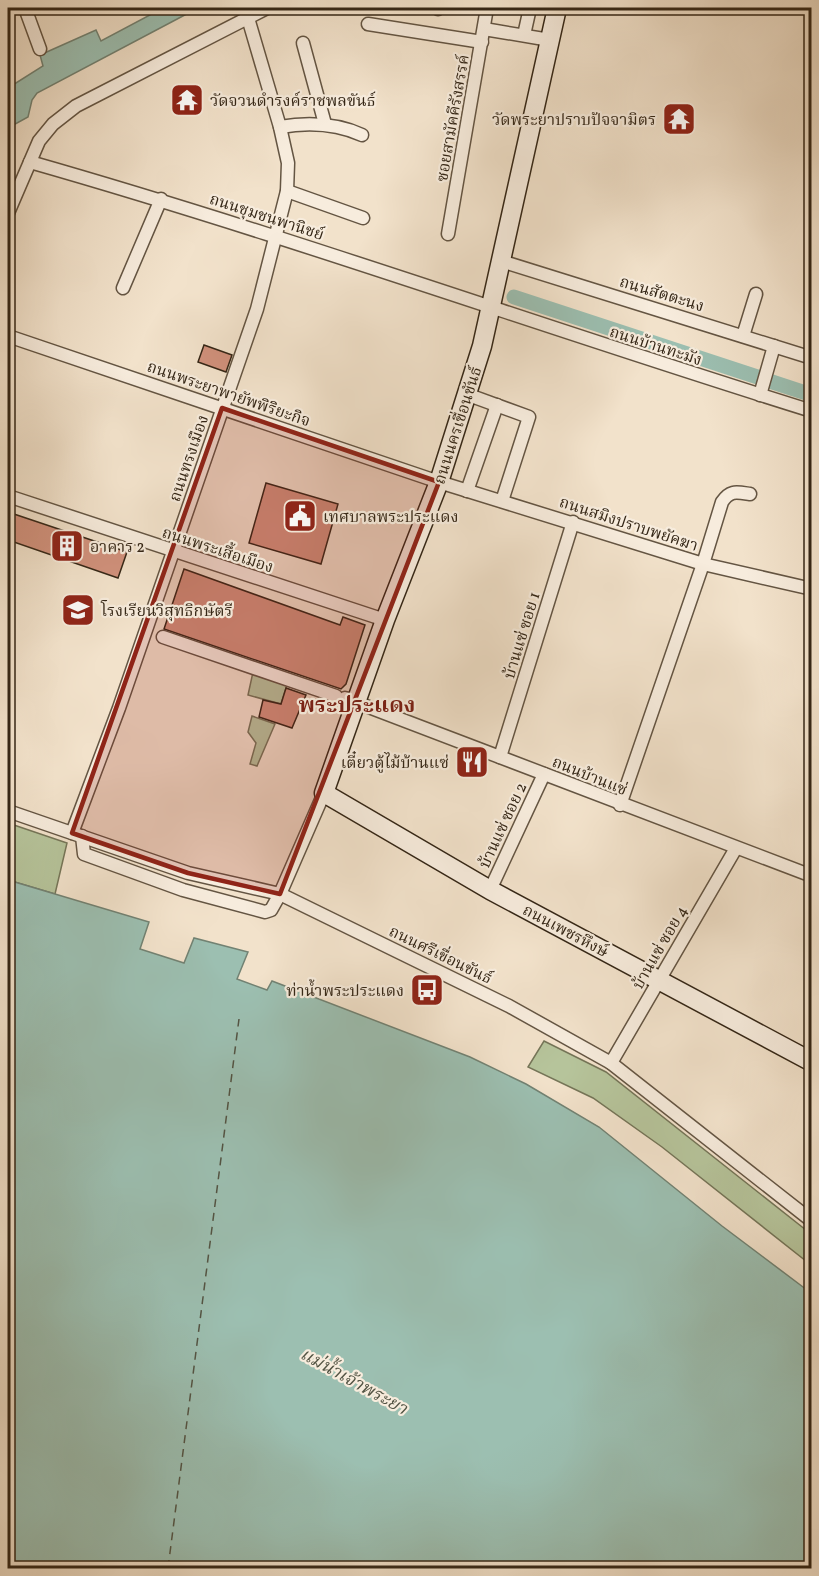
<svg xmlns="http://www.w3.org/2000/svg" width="819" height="1576" viewBox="0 0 819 1576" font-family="Vollkorn,'Noto Serif Thai',serif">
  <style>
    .green { fill: #b6c49b; stroke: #757558; stroke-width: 1.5 }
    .water { fill: #9cbfb1; stroke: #728273; stroke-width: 1.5 }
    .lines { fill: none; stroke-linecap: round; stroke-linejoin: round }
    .canal { stroke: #9cbfb1; stroke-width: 15 }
    .ferry { stroke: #535444; stroke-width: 1.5; stroke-dasharray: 8 6; stroke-linecap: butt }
    .building { fill: #d1917c; stroke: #342616; stroke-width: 1.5 }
    .street-casing { stroke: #645543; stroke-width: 15 }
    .secondary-casing { stroke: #342616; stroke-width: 21 }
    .street { stroke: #f7ecdd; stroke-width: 12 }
    .secondary { stroke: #f7ecdd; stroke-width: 18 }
    .marked { fill: #8f2418; fill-opacity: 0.2; stroke: #8f2418; stroke-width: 4.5; stroke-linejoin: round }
    .labels { text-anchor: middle; stroke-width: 4.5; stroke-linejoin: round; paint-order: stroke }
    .poi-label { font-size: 16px; fill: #342616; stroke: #f7ecdd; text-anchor: start }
    .street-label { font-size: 16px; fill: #342616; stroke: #f7ecdd }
    .water-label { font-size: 18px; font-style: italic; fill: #535444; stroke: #f7ecdd }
    .district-label { font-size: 22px; font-weight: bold; fill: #7a1f14; stroke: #f7ecdd }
  </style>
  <rect width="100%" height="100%" fill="#f2e2cb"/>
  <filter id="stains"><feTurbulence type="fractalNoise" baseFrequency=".00333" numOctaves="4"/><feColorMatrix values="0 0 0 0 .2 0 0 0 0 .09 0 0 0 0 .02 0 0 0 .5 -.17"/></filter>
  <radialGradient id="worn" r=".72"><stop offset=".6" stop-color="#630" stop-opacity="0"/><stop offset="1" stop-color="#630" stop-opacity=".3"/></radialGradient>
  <g class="green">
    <polygon points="253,672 287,685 281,704 248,695"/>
    <polygon points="252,716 275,724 257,766 250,764 256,743 248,732"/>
    <polygon points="8,823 67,843 55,894 8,880"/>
    <polygon points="544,1041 606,1072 811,1234 811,1265 662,1147 593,1098 528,1067"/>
  </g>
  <g class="water">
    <polygon points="163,8 198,8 37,93 32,100 28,117 8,128 8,88 43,66 40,55 96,30 101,41"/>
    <polygon points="8,880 149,922 140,949 184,963 194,938 248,952 237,979 267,990 272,981 470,1057 526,1084 599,1127 722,1226 811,1293 811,1568 8,1568"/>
  </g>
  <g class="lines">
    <polyline class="canal" points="514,297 812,395"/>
    <polyline class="ferry" points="168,1568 239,1019"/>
  </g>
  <g class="building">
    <polygon points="204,345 232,355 226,372 198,362"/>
    <polygon points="266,483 338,504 321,564 249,543"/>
    <polygon points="8,512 127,552 118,578 8,540"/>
    <polygon points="184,569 340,625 343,617 365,625 346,684 341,689 164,629"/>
    <polygon points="286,688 306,695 292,728 259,717 263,700 281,704"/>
  </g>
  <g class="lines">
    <defs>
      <g id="street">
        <polyline points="25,8 40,49"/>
        <polyline points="438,9 438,8"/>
        <polyline points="368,24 482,42"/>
        <polyline points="484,29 550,40"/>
        <polyline points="524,35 530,8"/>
        <polyline points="303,43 325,124"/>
        <path d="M280,127C309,122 335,123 362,135"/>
        <path d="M30,162C293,237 551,330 812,411"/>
        <polyline points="287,191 363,218"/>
        <polyline points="8,213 39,141 53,124 76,106 267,8"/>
        <polyline points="448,234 487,8"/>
        <polyline points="501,261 812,358"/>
        <polyline points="123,288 161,199"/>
        <polyline points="8,336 439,482 703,564 620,805"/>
        <polyline points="743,336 756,294"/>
        <polyline points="466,394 529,417 502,501"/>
        <polyline points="760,395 774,346"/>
        <polyline points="467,491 497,405"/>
        <path d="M750,494C736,492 730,490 722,502L703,564L812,589"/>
        <polyline points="8,496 385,620"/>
        <polyline points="163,637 336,696"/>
        <polyline points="345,698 812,876"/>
        <polyline points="500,757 573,522"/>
        <polyline points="8,811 188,873 280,894 509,1006 611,1063 812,1221"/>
        <polyline points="72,833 119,708 257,309 287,191 288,163 280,127 248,18"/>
        <polyline points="82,836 84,854 183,890 265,912 271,910 280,894 324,793"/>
        <polyline points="490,890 544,774"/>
        <polyline points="611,1063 736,848"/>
      </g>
      <polyline id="secondary" points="557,8 482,346 439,482 385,620 324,793 490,890 812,1062"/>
    </defs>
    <use href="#street" class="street-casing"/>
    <use href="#secondary" class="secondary-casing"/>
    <use href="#street" class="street"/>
    <use href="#secondary" class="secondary"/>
  </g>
  <path class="marked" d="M222,408L439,482L280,894L188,873L72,833Z"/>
  <defs>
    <symbol id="temple-square" viewBox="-11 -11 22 22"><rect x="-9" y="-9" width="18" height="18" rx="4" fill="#8f2418" stroke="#f7ecdd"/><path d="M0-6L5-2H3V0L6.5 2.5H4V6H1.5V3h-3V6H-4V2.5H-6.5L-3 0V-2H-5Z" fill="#fff"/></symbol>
    <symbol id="civic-square" viewBox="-11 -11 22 22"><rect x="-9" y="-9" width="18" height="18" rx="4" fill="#8f2418" stroke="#f7ecdd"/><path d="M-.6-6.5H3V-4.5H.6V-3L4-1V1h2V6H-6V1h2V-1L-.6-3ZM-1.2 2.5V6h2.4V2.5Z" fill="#fff"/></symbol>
    <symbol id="building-square" viewBox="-11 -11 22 22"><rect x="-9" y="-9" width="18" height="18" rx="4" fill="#8f2418" stroke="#f7ecdd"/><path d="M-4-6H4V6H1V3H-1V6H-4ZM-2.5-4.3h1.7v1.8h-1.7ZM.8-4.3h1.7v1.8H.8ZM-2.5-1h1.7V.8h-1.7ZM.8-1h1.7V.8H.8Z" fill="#fff"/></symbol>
    <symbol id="school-square" viewBox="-11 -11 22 22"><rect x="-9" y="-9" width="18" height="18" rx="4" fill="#8f2418" stroke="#f7ecdd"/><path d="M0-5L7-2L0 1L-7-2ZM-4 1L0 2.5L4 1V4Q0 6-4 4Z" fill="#fff"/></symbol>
    <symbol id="restaurant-square" viewBox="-11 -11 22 22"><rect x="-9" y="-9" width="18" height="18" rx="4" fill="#8f2418" stroke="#f7ecdd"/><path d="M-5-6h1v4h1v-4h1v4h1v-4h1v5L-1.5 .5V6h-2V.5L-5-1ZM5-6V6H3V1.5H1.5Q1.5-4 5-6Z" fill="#fff"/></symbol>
    <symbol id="bus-square" viewBox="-11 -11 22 22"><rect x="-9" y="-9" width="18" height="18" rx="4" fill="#8f2418" stroke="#f7ecdd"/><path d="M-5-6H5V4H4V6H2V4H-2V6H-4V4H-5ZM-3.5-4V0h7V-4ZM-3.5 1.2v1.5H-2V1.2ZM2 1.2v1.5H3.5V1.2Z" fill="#fff"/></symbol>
  </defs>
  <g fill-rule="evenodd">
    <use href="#temple-square" x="168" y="81" width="38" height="38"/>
    <use href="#temple-square" x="660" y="100" width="38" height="38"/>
    <use href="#civic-square" x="281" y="497" width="38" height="38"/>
    <use href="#building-square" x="48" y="527" width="38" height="38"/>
    <use href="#school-square" x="59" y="591" width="38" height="38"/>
    <use href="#restaurant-square" x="453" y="743" width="38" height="38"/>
    <use href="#bus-square" x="408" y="971" width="38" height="38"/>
  </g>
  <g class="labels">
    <g class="poi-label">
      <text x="210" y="106">วัดจวนดำรงค์ราชพลขันธ์</text>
      <text x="656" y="125" text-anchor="end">วัดพระยาปราบปัจจามิตร</text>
      <text x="323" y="522">เทศบาลพระประแดง</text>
      <text x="90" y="552">อาคาร 2</text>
      <text x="101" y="616">โรงเรียนวิสุทธิกษัตรี</text>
      <text x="449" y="768" text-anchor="end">เตี๋ยวตู้ไม้บ้านแซ่</text>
      <text x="404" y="996" text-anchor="end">ท่าน้ำพระประแดง</text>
    </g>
    <g class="street-label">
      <text transform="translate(452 118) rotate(-80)" y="6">ซอยสามัคคีรังสรรค์</text>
      <text transform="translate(267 216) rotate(18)" y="6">ถนนชุมชนพานิชย์</text>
      <text transform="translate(662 293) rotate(17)" y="6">ถนนสัตตะนง</text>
      <text transform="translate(656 345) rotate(18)" y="6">ถนนบ้านทะมัง</text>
      <text transform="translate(229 393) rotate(19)" y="6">ถนนพระยาพายัพพิริยะกิจ</text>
      <text transform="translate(457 425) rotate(-72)" y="6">ถนนนครเขื่อนขันธ์</text>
      <text transform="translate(188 458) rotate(-71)" y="6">ถนนทรงเมือง</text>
      <text transform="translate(629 523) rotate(18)" y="6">ถนนสมิงปราบพยัคฆา</text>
      <text transform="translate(218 549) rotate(18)" y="6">ถนนพระเสื้อเมือง</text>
      <text transform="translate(521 635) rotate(-73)" y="6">บ้านแซ่ ซอย 1</text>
      <text transform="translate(590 775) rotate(22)" y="6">ถนนบ้านแซ่</text>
      <text transform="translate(502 825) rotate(-65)" y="6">บ้านแซ่ ซอย 2</text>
      <text transform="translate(566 930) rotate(28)" y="6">ถนนเพชรหึงษ์</text>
      <text transform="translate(659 947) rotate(-60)" y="6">บ้านแซ่ ซอย 4</text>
      <text transform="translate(441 954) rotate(26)" y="6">ถนนศรีเขื่อนขันธ์</text>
    </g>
    <g class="water-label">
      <text transform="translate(354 1381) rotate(29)" y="6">แม่น้ำเจ้าพระยา</text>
    </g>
    <g class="district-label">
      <text x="357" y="712">พระประแดง</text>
    </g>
  </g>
  <rect width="819" height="1576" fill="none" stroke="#f2e2cb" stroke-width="30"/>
  <rect x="9" y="9" width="801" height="1558" fill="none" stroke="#342616" stroke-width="3"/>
  <rect x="15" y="15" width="789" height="1546" fill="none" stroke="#342616" stroke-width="1.5"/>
  <rect width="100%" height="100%" filter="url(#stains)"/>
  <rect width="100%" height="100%" fill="url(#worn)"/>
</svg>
